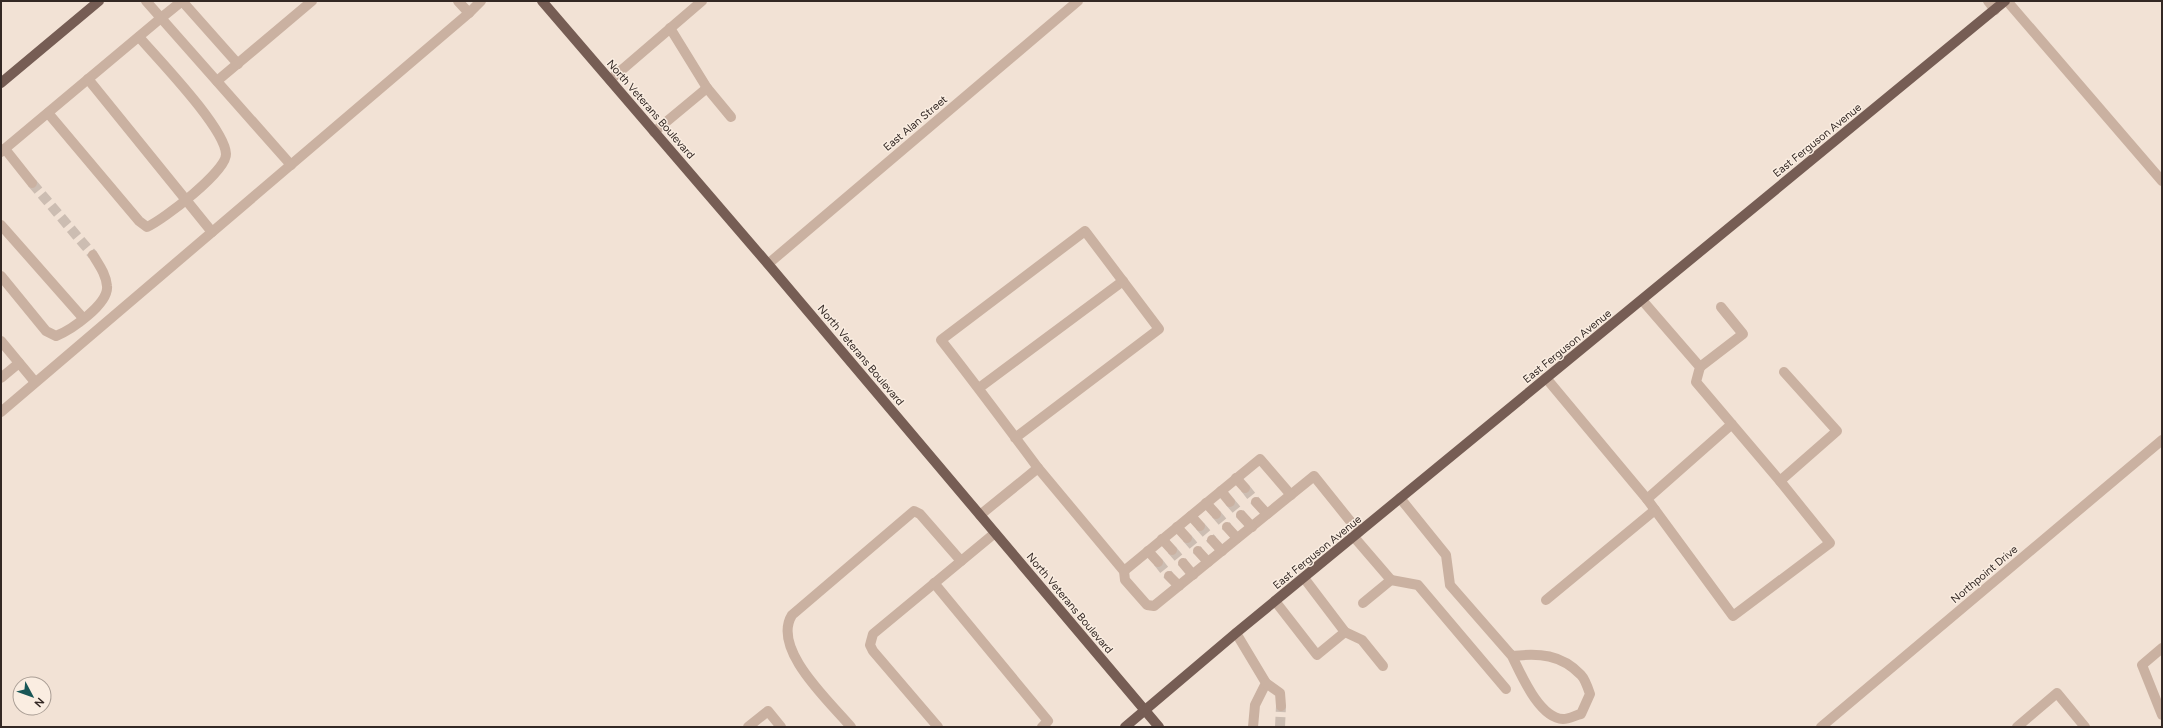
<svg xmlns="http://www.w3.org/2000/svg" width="2163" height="728" viewBox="0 0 2163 728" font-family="Figtree,sans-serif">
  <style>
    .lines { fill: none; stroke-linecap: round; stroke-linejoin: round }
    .minor-tunnel { stroke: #ccbdb2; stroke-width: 10; stroke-dasharray: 10 5; stroke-linecap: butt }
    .minor { stroke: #cab1a1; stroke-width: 10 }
    .major { stroke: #765d54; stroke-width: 10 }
    .labels { text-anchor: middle; stroke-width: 3; stroke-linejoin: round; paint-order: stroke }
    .street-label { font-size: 11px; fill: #332824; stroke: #faede1 }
  </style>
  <rect width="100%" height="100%" fill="#f2e2d5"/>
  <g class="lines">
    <g class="minor-tunnel">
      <polyline points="32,183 93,255"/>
      <polyline points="1245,488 1256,502"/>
      <polyline points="1230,502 1241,515"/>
      <polyline points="1216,514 1227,527"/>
      <polyline points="1200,526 1212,540"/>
      <polyline points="1187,538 1198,551"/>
      <polyline points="1172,550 1183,563"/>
      <polyline points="1158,562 1169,576"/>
      <polyline points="1280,727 1281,706"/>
    </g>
    <g class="minor">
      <polyline points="182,1 161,18 291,165"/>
      <polyline points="182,1 238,64"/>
      <polyline points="458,1 469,13"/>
      <polyline points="1988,1 1995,10"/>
      <polyline points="2007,1 2162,181"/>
      <polyline points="670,28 707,88 731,117"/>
      <polyline points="88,79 212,232"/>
      <polyline points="610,80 702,1"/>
      <polyline points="217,81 312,1"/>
      <path d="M48,113L139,221L147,227C163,220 227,171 226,154C225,128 158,59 139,37"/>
      <polyline points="654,132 707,88"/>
      <polyline points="5,149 32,183"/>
      <polyline points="1,152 161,18 146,1"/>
      <polyline points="1,225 83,318"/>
      <polyline points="768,264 1078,1"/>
      <path d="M1,276L46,331L56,336C71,330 109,304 107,286C106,274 99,265 93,255"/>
      <polyline points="1642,300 1700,367 1696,382 1780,481 1830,543 1733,616 1647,499 1732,424"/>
      <polyline points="1,341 35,382"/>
      <polyline points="1700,367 1743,334 1721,307"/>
      <polyline points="1,378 19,363"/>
      <polyline points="1546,378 1647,499"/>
      <polyline points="979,388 1123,281"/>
      <polyline points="1,412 469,13 481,1"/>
      <path d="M1015,438L1159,329L1085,231L941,340C974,382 1006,425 1038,468"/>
      <polyline points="1236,478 1245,488"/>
      <polyline points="1780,481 1837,431 1784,372"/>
      <polyline points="1221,491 1230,502"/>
      <path d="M1400,498L1446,555L1450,585L1512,656C1539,653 1561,654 1581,675C1585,679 1588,688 1590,694L1581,714C1576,715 1569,719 1563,719C1539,718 1521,674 1512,656"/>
      <polyline points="1256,502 1267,514"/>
      <polyline points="1206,503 1216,514"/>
      <polyline points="980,515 1038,468 1124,571 1125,580 1147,605 1154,606 1314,476 1359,532"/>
      <polyline points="1241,515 1252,527"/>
      <polyline points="1191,516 1200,526"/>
      <polyline points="1177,527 1187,538"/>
      <polyline points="1227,527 1237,538"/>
      <polyline points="1354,537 1391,580 1363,603"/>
      <polyline points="1162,539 1172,550"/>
      <polyline points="1212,540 1222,551"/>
      <polyline points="1148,551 1158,562"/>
      <polyline points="1198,551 1208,562"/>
      <polyline points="1183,563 1193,575"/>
      <polyline points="1124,571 1260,459 1291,495"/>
      <polyline points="1169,576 1179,586"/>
      <polyline points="1304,578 1345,632 1362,640 1383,666"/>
      <polyline points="1391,580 1418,585 1506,689"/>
      <polyline points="934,583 1048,721 1042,727"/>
      <polyline points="1546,600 1655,510"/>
      <polyline points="1275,601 1317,655 1345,632"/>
      <polyline points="1236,633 1266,683 1255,705 1253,727"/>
      <polyline points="2162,648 2142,665 2162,715"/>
      <polyline points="1266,683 1280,693 1281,706"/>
      <polyline points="748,727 768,711 781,727"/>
      <path d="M851,727C830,702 771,649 792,615L914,511L920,514L961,561"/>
      <polyline points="938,727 873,651 870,645 873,634 995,533"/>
      <polyline points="1821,727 2162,440"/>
      <polyline points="2017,727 2057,693 2085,727"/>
    </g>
    <g class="major">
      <polyline points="542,1 768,264 1159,727"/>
      <polyline points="1,83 99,1"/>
      <polyline points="1125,727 1236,633 2005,1"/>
    </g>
  </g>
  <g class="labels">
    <g class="street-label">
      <text transform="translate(651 109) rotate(49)" y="4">North Veterans Boulevard</text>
      <text transform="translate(915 123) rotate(-40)" y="4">East Alan Street</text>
      <text transform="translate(1817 140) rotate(-39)" y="4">East Ferguson Avenue</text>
      <text transform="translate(1567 346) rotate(-39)" y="4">East Ferguson Avenue</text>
      <text transform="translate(861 355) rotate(50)" y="4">North Veterans Boulevard</text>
      <text transform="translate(1317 552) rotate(-39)" y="4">East Ferguson Avenue</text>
      <text transform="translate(1984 574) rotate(-40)" y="4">Northpoint Drive</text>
      <text transform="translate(1070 603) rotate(50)" y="4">North Veterans Boulevard</text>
    </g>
  </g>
  <rect width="2163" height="728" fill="none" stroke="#332824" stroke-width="4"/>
  <g transform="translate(32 696) rotate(131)"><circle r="19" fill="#faede1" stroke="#aa9e95"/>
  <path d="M0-3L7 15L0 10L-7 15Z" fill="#185656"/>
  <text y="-6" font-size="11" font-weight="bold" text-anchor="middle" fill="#332824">N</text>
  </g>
</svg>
